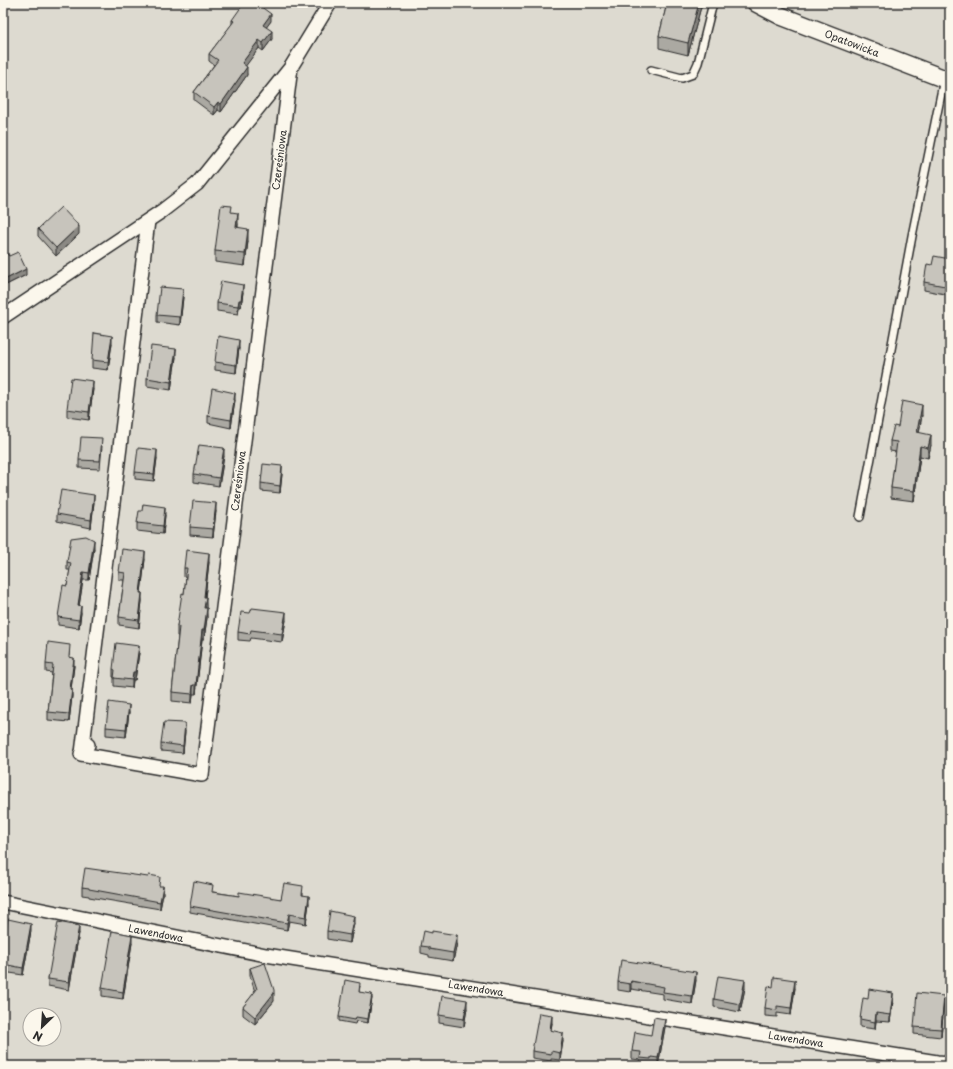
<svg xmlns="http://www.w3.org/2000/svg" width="953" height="1069" viewBox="0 0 953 1069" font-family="'Playpen Sans',sans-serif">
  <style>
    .green { fill: #dddad0; stroke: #84827e; fill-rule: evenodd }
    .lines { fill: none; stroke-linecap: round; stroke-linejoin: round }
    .service-casing { stroke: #2b2b2b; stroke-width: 10 }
    .minor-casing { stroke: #2b2b2b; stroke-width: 16 }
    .tertiary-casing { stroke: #2b2b2b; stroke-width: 20 }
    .service { stroke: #fbf7ec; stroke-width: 7 }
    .minor { stroke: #fbf7ec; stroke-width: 13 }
    .tertiary { stroke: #fbf7ec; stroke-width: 17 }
    .wall { fill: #aba9a2; stroke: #2b2b2b }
    .shaded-wall { fill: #8b8984; stroke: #2b2b2b }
    .building { fill: #c7c4bc; stroke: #2b2b2b }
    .labels { text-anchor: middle; stroke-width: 3; stroke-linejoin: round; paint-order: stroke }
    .street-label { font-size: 10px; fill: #2b2b2b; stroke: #fbf7ec }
  </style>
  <rect width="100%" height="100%" fill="#fbf7ec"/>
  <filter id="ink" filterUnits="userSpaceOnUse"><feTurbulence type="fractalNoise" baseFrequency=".025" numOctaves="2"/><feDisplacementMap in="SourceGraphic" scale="8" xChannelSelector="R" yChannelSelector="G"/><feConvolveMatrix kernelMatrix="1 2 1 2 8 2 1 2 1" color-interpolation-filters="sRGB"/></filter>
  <g filter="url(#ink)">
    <path class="green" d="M3,3H950V1066H3ZM30,1015H54V1039H30Z"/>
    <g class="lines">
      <defs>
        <g id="service">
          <polyline points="651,70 682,78 693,74 698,63 713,3"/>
          <polyline points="860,517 912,236 944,79"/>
        </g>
        <g id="minor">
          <polyline points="3,317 162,211 197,184 291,67 330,3"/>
          <polyline points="88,745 81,754 202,775 291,67"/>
          <polyline points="82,753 148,221"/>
          <polyline points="3,902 266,955 937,1062 950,1063"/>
        </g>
        <polyline id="tertiary" points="756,3 781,16 950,81"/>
      </defs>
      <use href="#service" class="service-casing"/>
      <use href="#minor" class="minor-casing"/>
      <use href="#tertiary" class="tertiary-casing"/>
      <use href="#service" class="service"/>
      <use href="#minor" class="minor"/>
      <use href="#tertiary" class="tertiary"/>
    </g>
    <g class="wall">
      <polygon points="667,3 702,3 688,55 659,48 659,36"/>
      <polygon points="232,20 271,21 266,27 272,39 263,51 259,48 245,66 247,75 221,112 218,110 214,115 194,100 194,92 214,65 209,61 209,54 232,24"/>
      <polygon points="232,212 238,224 238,228 248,241 245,266 215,262 215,251"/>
      <polygon points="38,229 79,234 56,256 38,236"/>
      <polygon points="3,249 26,275 6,285 3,279"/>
      <polygon points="950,259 950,295 924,290 924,282 932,265"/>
      <polygon points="243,292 241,307 239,307 238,314 217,311 217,303"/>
      <polygon points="183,297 180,325 157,322 157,315"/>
      <polygon points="112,343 108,370 92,368 92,360"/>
      <polygon points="239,348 236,373 215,370 215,362"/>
      <polygon points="176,357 171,390 147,386 147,378"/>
      <polygon points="93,389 89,420 67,417 67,409"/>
      <polygon points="235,400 231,428 208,423 208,416"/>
      <polygon points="922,415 919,433 931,445 928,458 920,456 914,501 891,498 891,488 896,452 890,451 890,441 898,427"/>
      <polygon points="102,446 100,469 79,468 79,460"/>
      <polygon points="224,456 219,486 194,482 194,474"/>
      <polygon points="157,458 154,481 135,479 135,472"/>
      <polygon points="282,474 280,493 261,491 261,483"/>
      <polygon points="94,502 91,528 57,521 57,514"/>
      <polygon points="216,511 213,537 190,535 190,527"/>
      <polygon points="165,515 163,534 137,531 137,523"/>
      <polygon points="94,548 89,580 83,580 79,606 81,613 79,628 58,625 58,617 67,586 70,570 67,570 67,562"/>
      <polygon points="145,559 141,593 142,601 139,628 119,625 119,617 124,580 119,580 119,572"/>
      <polygon points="209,562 205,597 207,618 204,639 202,639 196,694 193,694 192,703 172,701 172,692 178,636 177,636 177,626 184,594 186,578 184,577 184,568"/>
      <polygon points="286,620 282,642 251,638 250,641 238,640 238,632"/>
      <polygon points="70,652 70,657 74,666 71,689 72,696 69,722 48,720 48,712 52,673 46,672 46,664"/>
      <polygon points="139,653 135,680 133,680 132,688 114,686 114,677 113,677 113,669"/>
      <polygon points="129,712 126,737 106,735 106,727"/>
      <polygon points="185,731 183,753 161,751 161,743"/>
      <polygon points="160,886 163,894 160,909 89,897 89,896 82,895 82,887"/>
      <polygon points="213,892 239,896 281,899 303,893 303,895 309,903 306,924 289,921 287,930 190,912 190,906"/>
      <polygon points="354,923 350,943 327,939 327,931"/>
      <polygon points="31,931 23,975 3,972 3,946"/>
      <polygon points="79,933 69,990 48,986 48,979"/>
      <polygon points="432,933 457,943 453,961 429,957 429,955 421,953 421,946"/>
      <polygon points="132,943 123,999 102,996 102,988"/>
      <polygon points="250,968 274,1001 255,1024 243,1015 243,1007 255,992 250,976"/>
      <polygon points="696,980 692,1004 663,999 663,994 631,989 630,992 618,990 618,982"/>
      <polygon points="360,986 359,992 372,998 368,1023 356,1021 355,1024 339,1021 339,1017"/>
      <polygon points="773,987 795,988 791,1015 777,1013 777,1017 765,1016 765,1008"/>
      <polygon points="745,988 740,1012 714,1007 714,999"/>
      <polygon points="868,999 893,1001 890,1022 876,1021 875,1029 860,1027 860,1019"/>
      <polygon points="944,1004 941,1037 914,1034 914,1027"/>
      <polygon points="467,1008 464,1027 439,1023 439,1015"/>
      <polygon points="552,1023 551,1030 563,1041 560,1060 551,1059 551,1061 532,1058 532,1051"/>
      <polygon points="665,1027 658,1066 651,1064 651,1066 640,1065 640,1060 632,1059 632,1051 651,1035"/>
    </g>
    <g class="shaded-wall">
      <polygon points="699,3 702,3 688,55 688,43"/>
      <polygon points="271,14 271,21 263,32 263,25"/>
      <polygon points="272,31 272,39 263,51 263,43"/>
      <polygon points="259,40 259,48 242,71 242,63"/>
      <polygon points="247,67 247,75 221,112 221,104"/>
      <polygon points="218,102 218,110 214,115 214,107"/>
      <polygon points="238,213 238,224 236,239 236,227"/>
      <polygon points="79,226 79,234 56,256 56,248"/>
      <polygon points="248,229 248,241 245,266 245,254"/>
      <polygon points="26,269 26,275 6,285 6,279"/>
      <polygon points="243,285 243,292 241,307 241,300"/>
      <polygon points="183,289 183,297 180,325 180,317"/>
      <polygon points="239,300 239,307 238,314 238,306"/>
      <polygon points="112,336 112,343 108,370 108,362"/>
      <polygon points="239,340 239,348 236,373 236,365"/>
      <polygon points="176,349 176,357 171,390 171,382"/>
      <polygon points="93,381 93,389 89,420 89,412"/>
      <polygon points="235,393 235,400 231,428 231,420"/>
      <polygon points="922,405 922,415 917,443 917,432"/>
      <polygon points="931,435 931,445 928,458 928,448"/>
      <polygon points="920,446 920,456 914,501 914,491"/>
      <polygon points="224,448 224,456 219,486 219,478"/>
      <polygon points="157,450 157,458 154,481 154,474"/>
      <polygon points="282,466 282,474 280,493 280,486"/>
      <polygon points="94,495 94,502 91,528 91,520"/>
      <polygon points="216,503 216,511 213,537 213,529"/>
      <polygon points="165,507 165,515 163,534 163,526"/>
      <polygon points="94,540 94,548 89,580 89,573"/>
      <polygon points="145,552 145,559 140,601 140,593"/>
      <polygon points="209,553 209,562 204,606 204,597"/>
      <polygon points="83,572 83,580 78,613 78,605"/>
      <polygon points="142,593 142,601 139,628 139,620"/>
      <polygon points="206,597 206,606 204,617 204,608"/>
      <polygon points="81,606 81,613 79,628 79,620"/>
      <polygon points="207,608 207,618 204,639 204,630"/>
      <polygon points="286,612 286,620 282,642 282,634"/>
      <polygon points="202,630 202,639 196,694 196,685"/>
      <polygon points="139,646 139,653 135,680 135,672"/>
      <polygon points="74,658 74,666 70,696 70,689"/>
      <polygon points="133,672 133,680 132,688 132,680"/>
      <polygon points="193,685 193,694 192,703 192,694"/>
      <polygon points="72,689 72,696 69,722 69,714"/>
      <polygon points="129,705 129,712 126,737 126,729"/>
      <polygon points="185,723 185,731 183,753 183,746"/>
      <polygon points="163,886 163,894 160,909 160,902"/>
      <polygon points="309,896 309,903 306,924 306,917"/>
      <polygon points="289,914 289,921 287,930 287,923"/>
      <polygon points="354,916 354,923 350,943 350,935"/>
      <polygon points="31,924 31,931 23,975 23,968"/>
      <polygon points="79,926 79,933 69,990 69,982"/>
      <polygon points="132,935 132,943 123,999 123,992"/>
      <polygon points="457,935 457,943 453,961 453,953"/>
      <polygon points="696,972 696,980 692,1004 692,996"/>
      <polygon points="745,980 745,988 740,1012 740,1004"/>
      <polygon points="795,980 795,988 791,1015 791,1008"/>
      <polygon points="631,981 631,989 630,992 630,984"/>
      <polygon points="274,993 274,1001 255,1024 255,1017"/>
      <polygon points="893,993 893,1001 890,1022 890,1015"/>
      <polygon points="372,994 372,998 368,1023 368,1019"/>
      <polygon points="944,996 944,1004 941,1037 941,1029"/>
      <polygon points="467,1000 467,1008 464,1027 464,1019"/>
      <polygon points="876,1013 876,1021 875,1029 875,1022"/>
      <polygon points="552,1015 552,1023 550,1037 550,1030"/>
      <polygon points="665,1019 665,1027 658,1066 658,1058"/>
      <polygon points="563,1033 563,1041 560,1060 560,1053"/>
    </g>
    <g class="building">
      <polygon points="244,3 256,3 271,14 263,25 272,31 263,43 259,40 242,63 247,67 221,104 218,102 214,107 194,92 218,60 209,54 234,21 232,20"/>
      <polygon points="667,3 699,3 688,43 659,36"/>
      <polygon points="221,205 232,206 231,212 238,213 236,227 248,229 245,254 215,251"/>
      <polygon points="61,207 79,226 56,248 38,229"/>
      <polygon points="3,249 9,256 18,252 26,269 6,279 3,272"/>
      <polygon points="934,256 950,259 950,287 924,282 927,264 932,265"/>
      <polygon points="221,281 243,285 241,300 239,300 238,306 217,303"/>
      <polygon points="160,287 183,289 180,317 157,315"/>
      <polygon points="94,333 112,336 108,362 92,360"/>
      <polygon points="218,336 239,340 236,365 215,362"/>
      <polygon points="151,346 176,349 171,382 147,378"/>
      <polygon points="71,378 93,381 89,412 67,409"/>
      <polygon points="212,388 235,393 231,420 208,416"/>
      <polygon points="902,401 922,405 917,432 931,435 928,448 920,446 914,491 891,488 897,442 890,441 894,426 898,427"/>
      <polygon points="81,437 102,438 100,461 79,460"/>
      <polygon points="199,445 224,448 219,478 194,474"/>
      <polygon points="138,448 157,450 154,474 135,472"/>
      <polygon points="263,464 282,466 280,486 261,483"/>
      <polygon points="61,490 94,495 91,520 57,514"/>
      <polygon points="193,501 216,503 213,529 190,527"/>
      <polygon points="143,504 165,507 163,526 137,523 139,511 142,511"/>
      <polygon points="86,536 94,540 89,573 83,572 78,605 81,606 79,620 58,617 63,585 67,586 71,563 67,562 71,538"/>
      <polygon points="122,549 145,552 140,593 142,593 139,620 119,617 125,573 119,572"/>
      <polygon points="186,550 209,553 204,597 206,597 204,608 207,608 204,630 202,630 196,685 193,685 192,694 172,692 179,627 177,626 182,593 184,594 187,568 184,568"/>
      <polygon points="252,608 286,612 282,634 251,630 250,634 238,632 241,612 250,613"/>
      <polygon points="48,642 70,645 69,657 74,658 70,689 72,689 69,714 48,712 53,665 46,664"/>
      <polygon points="116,643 139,646 135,672 133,672 132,680 114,678 115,670 113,669"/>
      <polygon points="109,702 129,705 126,729 106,727"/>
      <polygon points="164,722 185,723 183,746 161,743"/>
      <polygon points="85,868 148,877 149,875 160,877 159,886 163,886 160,902 89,889 89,888 82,887"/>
      <polygon points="194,881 213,885 212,892 239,896 239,892 281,899 284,883 303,886 302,895 309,896 306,917 289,914 287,923 190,906"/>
      <polygon points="330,911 354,916 350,935 327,931"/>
      <polygon points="8,919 31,924 23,968 3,964 3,946"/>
      <polygon points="58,922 79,926 69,982 48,979"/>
      <polygon points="112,931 132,935 123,992 102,988"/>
      <polygon points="424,931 432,933 432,931 457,935 453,953 429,949 429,947 421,946"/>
      <polygon points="621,960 696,972 692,996 663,992 664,987 631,981 630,984 618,982"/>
      <polygon points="265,963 274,990 274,993 255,1017 243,1007 257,989 250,968"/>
      <polygon points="718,976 745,980 740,1004 714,999"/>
      <polygon points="774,977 795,980 791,1008 777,1006 777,1010 765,1008 768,986 773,987"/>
      <polygon points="345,980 360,983 359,992 372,994 368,1019 356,1017 355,1020 339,1017"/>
      <polygon points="869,989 893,993 890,1015 876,1013 875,1022 860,1019 863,998 868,999"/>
      <polygon points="917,993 944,996 941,1029 914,1027"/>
      <polygon points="442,996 467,1000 464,1019 439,1015"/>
      <polygon points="539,1013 552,1015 550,1030 563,1033 560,1053 551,1051 551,1054 532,1051"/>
      <polygon points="654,1017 665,1019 658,1058 651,1057 651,1059 640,1058 641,1052 632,1051 635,1032 651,1035"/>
    </g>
  </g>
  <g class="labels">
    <g class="street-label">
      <text transform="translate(852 43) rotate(21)" y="4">Opatowicka</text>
      <text transform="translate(279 160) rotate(-83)" y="4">Czereśniowa</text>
      <text transform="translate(238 481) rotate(-83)" y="4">Czereśniowa</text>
      <text transform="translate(156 933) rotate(11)" y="4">Lawendowa</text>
      <text transform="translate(476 988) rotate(9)" y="4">Lawendowa</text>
      <text transform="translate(796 1039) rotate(9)" y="4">Lawendowa</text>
    </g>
  </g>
  <rect width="953" height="1069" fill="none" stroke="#fbf7ec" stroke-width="16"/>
  <rect x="8" y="8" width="937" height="1053" fill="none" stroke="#2b2b2b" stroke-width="1.5" filter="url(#ink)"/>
  <g transform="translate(42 1027) rotate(205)"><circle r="19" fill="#fbf7ec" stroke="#a8a59f"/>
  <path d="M0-3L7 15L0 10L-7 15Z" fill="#2b2b2b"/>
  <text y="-6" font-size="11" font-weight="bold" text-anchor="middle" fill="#2b2b2b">N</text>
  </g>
</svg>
